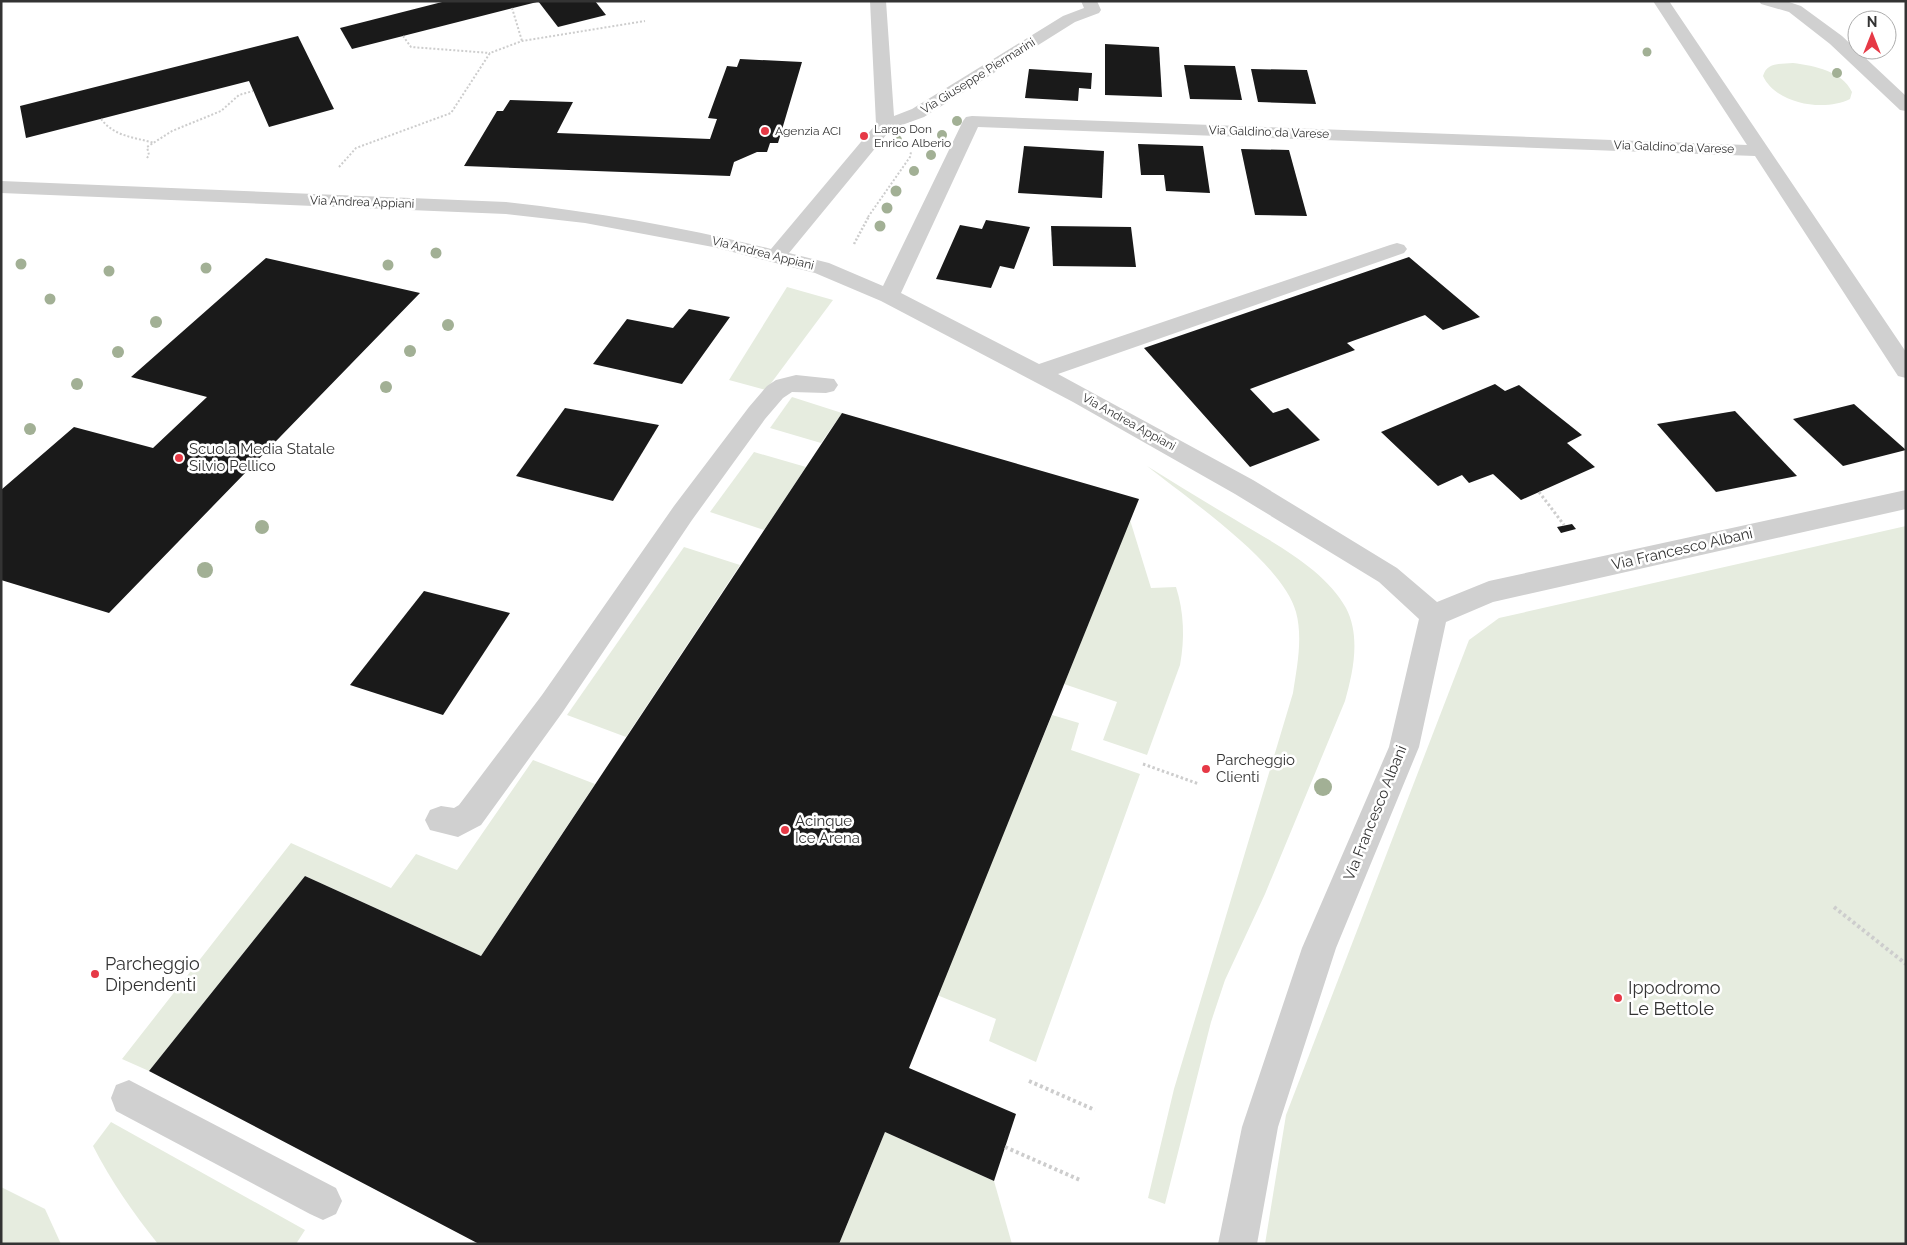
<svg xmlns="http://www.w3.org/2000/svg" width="1907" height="1245" viewBox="0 0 1907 1245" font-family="Raleway,sans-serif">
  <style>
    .green { fill: #e6ecdf }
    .building { fill: #1a1a1a }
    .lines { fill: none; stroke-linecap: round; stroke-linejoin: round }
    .path-far3 { stroke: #cdcdcd; stroke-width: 2; stroke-dasharray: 2 2; stroke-linecap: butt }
    .path-far2 { stroke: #cdcdcd; stroke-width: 2.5; stroke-dasharray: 2 2; stroke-linecap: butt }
    .path-far1 { stroke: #cdcdcd; stroke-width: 3; stroke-dasharray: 2.5 2.5; stroke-linecap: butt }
    .path { stroke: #cdcdcd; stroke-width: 4; stroke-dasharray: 3 3; stroke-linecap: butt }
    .minor { fill: #d0d0d0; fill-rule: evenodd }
    .tree { fill: #a2b095 }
    .poi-dot { fill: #e63946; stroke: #fff; stroke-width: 2 }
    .labels { text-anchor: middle; stroke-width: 5; stroke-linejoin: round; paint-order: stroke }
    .far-street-label { font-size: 12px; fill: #333; stroke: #fff }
    .far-poi-label { font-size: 12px; fill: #333; stroke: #fff; text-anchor: start }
    .poi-label { font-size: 15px; fill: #333; stroke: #fff; text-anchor: start }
    .street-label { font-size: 15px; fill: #333; stroke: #fff }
    .near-poi-label { font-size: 18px; fill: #333; stroke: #fff; text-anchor: start }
  </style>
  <rect width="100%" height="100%" fill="#fff"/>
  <g class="green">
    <path d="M1793,63C1815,66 1842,71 1852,92L1850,99C1824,112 1776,104 1763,76C1767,62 1781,64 1793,63Z"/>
    <polygon points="787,287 833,300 766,390 729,380"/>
    <polygon points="792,397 842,413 821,443 770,428"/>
    <polygon points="754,452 806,467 764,530 710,512"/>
    <path d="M1147,466C1176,484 1205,502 1234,519C1272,542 1325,569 1346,608C1361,637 1353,672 1345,701L1265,894L1225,980L1211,1022L1165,1204L1148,1198L1174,1089L1293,693C1297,667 1303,638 1296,612C1282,562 1188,499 1147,466Z"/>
    <path d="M1130,520L1151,588L1176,587C1184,612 1185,639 1180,665L1147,755L1103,740L1117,702L1064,684Z"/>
    <polygon points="1906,526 1906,1244 1265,1244 1286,1115 1469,640 1499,618"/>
    <polygon points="684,547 740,565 626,737 567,715"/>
    <polygon points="1052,715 1079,723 1071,750 1140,774 1036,1062 989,1041 996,1019 937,995"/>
    <polygon points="533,760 595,784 481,956 305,876 149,1071 122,1059 291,843 391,888 416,854 457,870"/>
    <path d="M111,1122L305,1230L296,1244H158C133,1213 111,1181 93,1146Z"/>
    <polygon points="885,1132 994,1181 1012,1244 839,1244"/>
    <polygon points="1,1187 45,1209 61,1244 1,1244"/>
  </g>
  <g class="building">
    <polygon points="446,1 537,2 352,49 340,28"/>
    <polygon points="538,1 595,1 606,15 558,27"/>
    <polygon points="298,36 334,109 269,127 249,81 26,138 20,106"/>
    <polygon points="1105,44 1159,47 1162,97 1105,95"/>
    <polygon points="740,59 802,62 778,143 770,143 767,152 757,152 734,162 730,176 464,166 497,111 503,111 510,100 573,102 557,133 710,139 717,119 708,118 727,66 737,67"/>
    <polygon points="1184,65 1235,66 1242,100 1190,99"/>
    <polygon points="1029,69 1092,73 1091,89 1079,88 1078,101 1025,98"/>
    <polygon points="1251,69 1307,70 1316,104 1258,102"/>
    <polygon points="1138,144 1203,146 1210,193 1166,191 1164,175 1141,175"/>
    <polygon points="1024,146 1104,151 1102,198 1018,193"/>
    <polygon points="1241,149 1289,150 1307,216 1255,215"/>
    <polygon points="986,220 1030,227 1014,269 1000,266 991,288 936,279 960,225 982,229"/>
    <polygon points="1051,226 1131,227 1136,267 1053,266"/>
    <polygon points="1409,257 1480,317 1443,330 1425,315 1347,343 1355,350 1250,389 1273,413 1288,408 1320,440 1250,467 1144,348"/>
    <polygon points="266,258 420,293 109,613 1,580 1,490 74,427 153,448 207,397 131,377"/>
    <polygon points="689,309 730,317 682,384 593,364 627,319 673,328"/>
    <polygon points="1495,384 1505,391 1519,385 1582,435 1567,443 1595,467 1521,500 1493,474 1469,483 1462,475 1438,486 1381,432"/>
    <polygon points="1854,404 1906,450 1843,466 1793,419"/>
    <polygon points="565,408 659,425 613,501 516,476"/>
    <polygon points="1735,411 1797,476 1716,492 1657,424"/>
    <polygon points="842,413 1139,499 909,1068 1016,1114 994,1181 885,1132 839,1244 479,1244 149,1071 305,876 481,956"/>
    <polygon points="1572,524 1576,529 1561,533 1557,527"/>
    <polygon points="424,591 510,613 443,715 350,685"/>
  </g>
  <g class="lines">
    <g class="path-far3">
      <polyline points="512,8 522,41"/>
      <polyline points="403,36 411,47 490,53"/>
      <path d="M101,119C115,137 134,137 154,143"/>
      <polyline points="147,158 149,155 147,147 172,131 221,111 239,95 253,91"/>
      <polyline points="339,167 356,148 451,113 490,53 522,41 645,21"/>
      <polyline points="868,217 910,157 911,152"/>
    </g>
    <polyline class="path-far2" points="854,244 869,216"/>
    <g class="path-far1">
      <polyline points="1539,492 1564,525"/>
      <polyline points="1143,764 1199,784"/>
    </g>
    <g class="path">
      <polyline points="1834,907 1906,964"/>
      <polyline points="1029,1081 1095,1110"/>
      <polyline points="1005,1147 1080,1180"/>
    </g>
    <g class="minor">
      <path d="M870,1H886L894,116L912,109L1063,16L1084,8L1081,1H1097L1101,10L1099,13L1075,22L924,117L891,129L789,253L829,263L883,286L963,121L966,117L972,116L1747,145L1653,1H1669L1906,352V378L1898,376L1755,156L978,127L901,293L1039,364L1390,245L1397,243L1404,245L1407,249L1404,253L1058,374L1253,480L1397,568L1437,602L1489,581L1906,490V509L1493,602L1446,622L1419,747L1336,948L1278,1127L1257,1244H1218L1242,1127L1302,948L1389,747L1419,619L1379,582L1235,494L1073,402L881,301L815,273L713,247L585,223L506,214L1,193V181L506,202C595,212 683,227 771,249L876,124Z"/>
      <polygon points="1759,1 1786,1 1801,6 1842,36 1906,96 1906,111 1900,110 1830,44 1789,12 1761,4"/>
      <polygon points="796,375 834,379 838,385 834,391 826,393 792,392 783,398 765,419 692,520 562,713 481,825 458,837 430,830 425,820 430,810 441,806 454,808 459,805 542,695 674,506 749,407 767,386 776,380"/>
      <polygon points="129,1080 336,1188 342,1201 336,1214 323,1220 310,1214 116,1111 111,1098 116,1085"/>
    </g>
  </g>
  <g class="tree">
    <circle cx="1647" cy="52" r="4.5"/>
    <circle cx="1837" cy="73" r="5"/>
    <circle cx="957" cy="121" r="5"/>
    <circle cx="942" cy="135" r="5"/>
    <circle cx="897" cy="140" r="5"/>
    <circle cx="931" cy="155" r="5"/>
    <circle cx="914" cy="171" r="5"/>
    <circle cx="896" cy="191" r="5.5"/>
    <circle cx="887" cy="208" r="5.5"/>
    <circle cx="880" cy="226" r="5.5"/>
    <circle cx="436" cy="253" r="5.5"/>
    <circle cx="21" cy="264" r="5.5"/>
    <circle cx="388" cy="265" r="5.5"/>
    <circle cx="206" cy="268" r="5.5"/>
    <circle cx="109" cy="271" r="5.5"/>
    <circle cx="50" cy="299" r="5.5"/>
    <circle cx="156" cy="322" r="6"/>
    <circle cx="448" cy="325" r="6"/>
    <circle cx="410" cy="351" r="6"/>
    <circle cx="118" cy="352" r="6"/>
    <circle cx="77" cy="384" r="6"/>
    <circle cx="386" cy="387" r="6"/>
    <circle cx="30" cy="429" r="6"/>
    <circle cx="262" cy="527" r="7"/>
    <circle cx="205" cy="570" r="8"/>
    <circle cx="1323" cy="787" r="9"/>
  </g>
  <g class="poi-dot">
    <circle cx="765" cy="131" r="5"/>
    <circle cx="864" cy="136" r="5"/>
    <circle cx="179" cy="458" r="5"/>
    <circle cx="1206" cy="769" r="5"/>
    <circle cx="785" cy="830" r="5"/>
    <circle cx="95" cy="974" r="5"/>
    <circle cx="1618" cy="998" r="5"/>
  </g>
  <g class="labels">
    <g class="far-street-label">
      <text transform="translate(978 76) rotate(-32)" y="4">Via Giuseppe Piermarini</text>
      <text transform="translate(1269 132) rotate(2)" y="4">Via Galdino da Varese</text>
      <text transform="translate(1674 147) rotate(2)" y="4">Via Galdino da Varese</text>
      <text transform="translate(362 202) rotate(2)" y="4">Via Andrea Appiani</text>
      <text transform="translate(763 253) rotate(14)" y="4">Via Andrea Appiani</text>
      <text transform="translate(1129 422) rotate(29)" y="4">Via Andrea Appiani</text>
    </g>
    <g class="far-poi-label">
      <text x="874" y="133">Largo Don<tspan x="874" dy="14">Enrico Alberio</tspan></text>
      <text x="775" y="135">Agenzia ACI</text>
    </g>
    <g class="poi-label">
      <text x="189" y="454">Scuola Media Statale<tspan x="189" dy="17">Silvio Pellico</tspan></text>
      <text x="1216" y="765">Parcheggio<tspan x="1216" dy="17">Clienti</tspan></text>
      <text x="795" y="826">Acinque<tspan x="795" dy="17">Ice Arena</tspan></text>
    </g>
    <g class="street-label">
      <text transform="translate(1682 549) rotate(-13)" y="5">Via Francesco Albani</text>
      <text transform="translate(1375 813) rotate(-68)" y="5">Via Francesco Albani</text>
    </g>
    <g class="near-poi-label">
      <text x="105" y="970">Parcheggio<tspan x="105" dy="21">Dipendenti</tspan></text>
      <text x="1628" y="994">Ippodromo<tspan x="1628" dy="21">Le Bettole</tspan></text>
    </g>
  </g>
  <rect width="1907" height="1245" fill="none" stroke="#333333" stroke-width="5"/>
  <g transform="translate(1872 35)"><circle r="24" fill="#ffffff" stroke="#adadad"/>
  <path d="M0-4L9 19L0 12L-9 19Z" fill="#e63946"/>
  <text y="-8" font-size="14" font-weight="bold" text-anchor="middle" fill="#333333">N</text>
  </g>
</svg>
